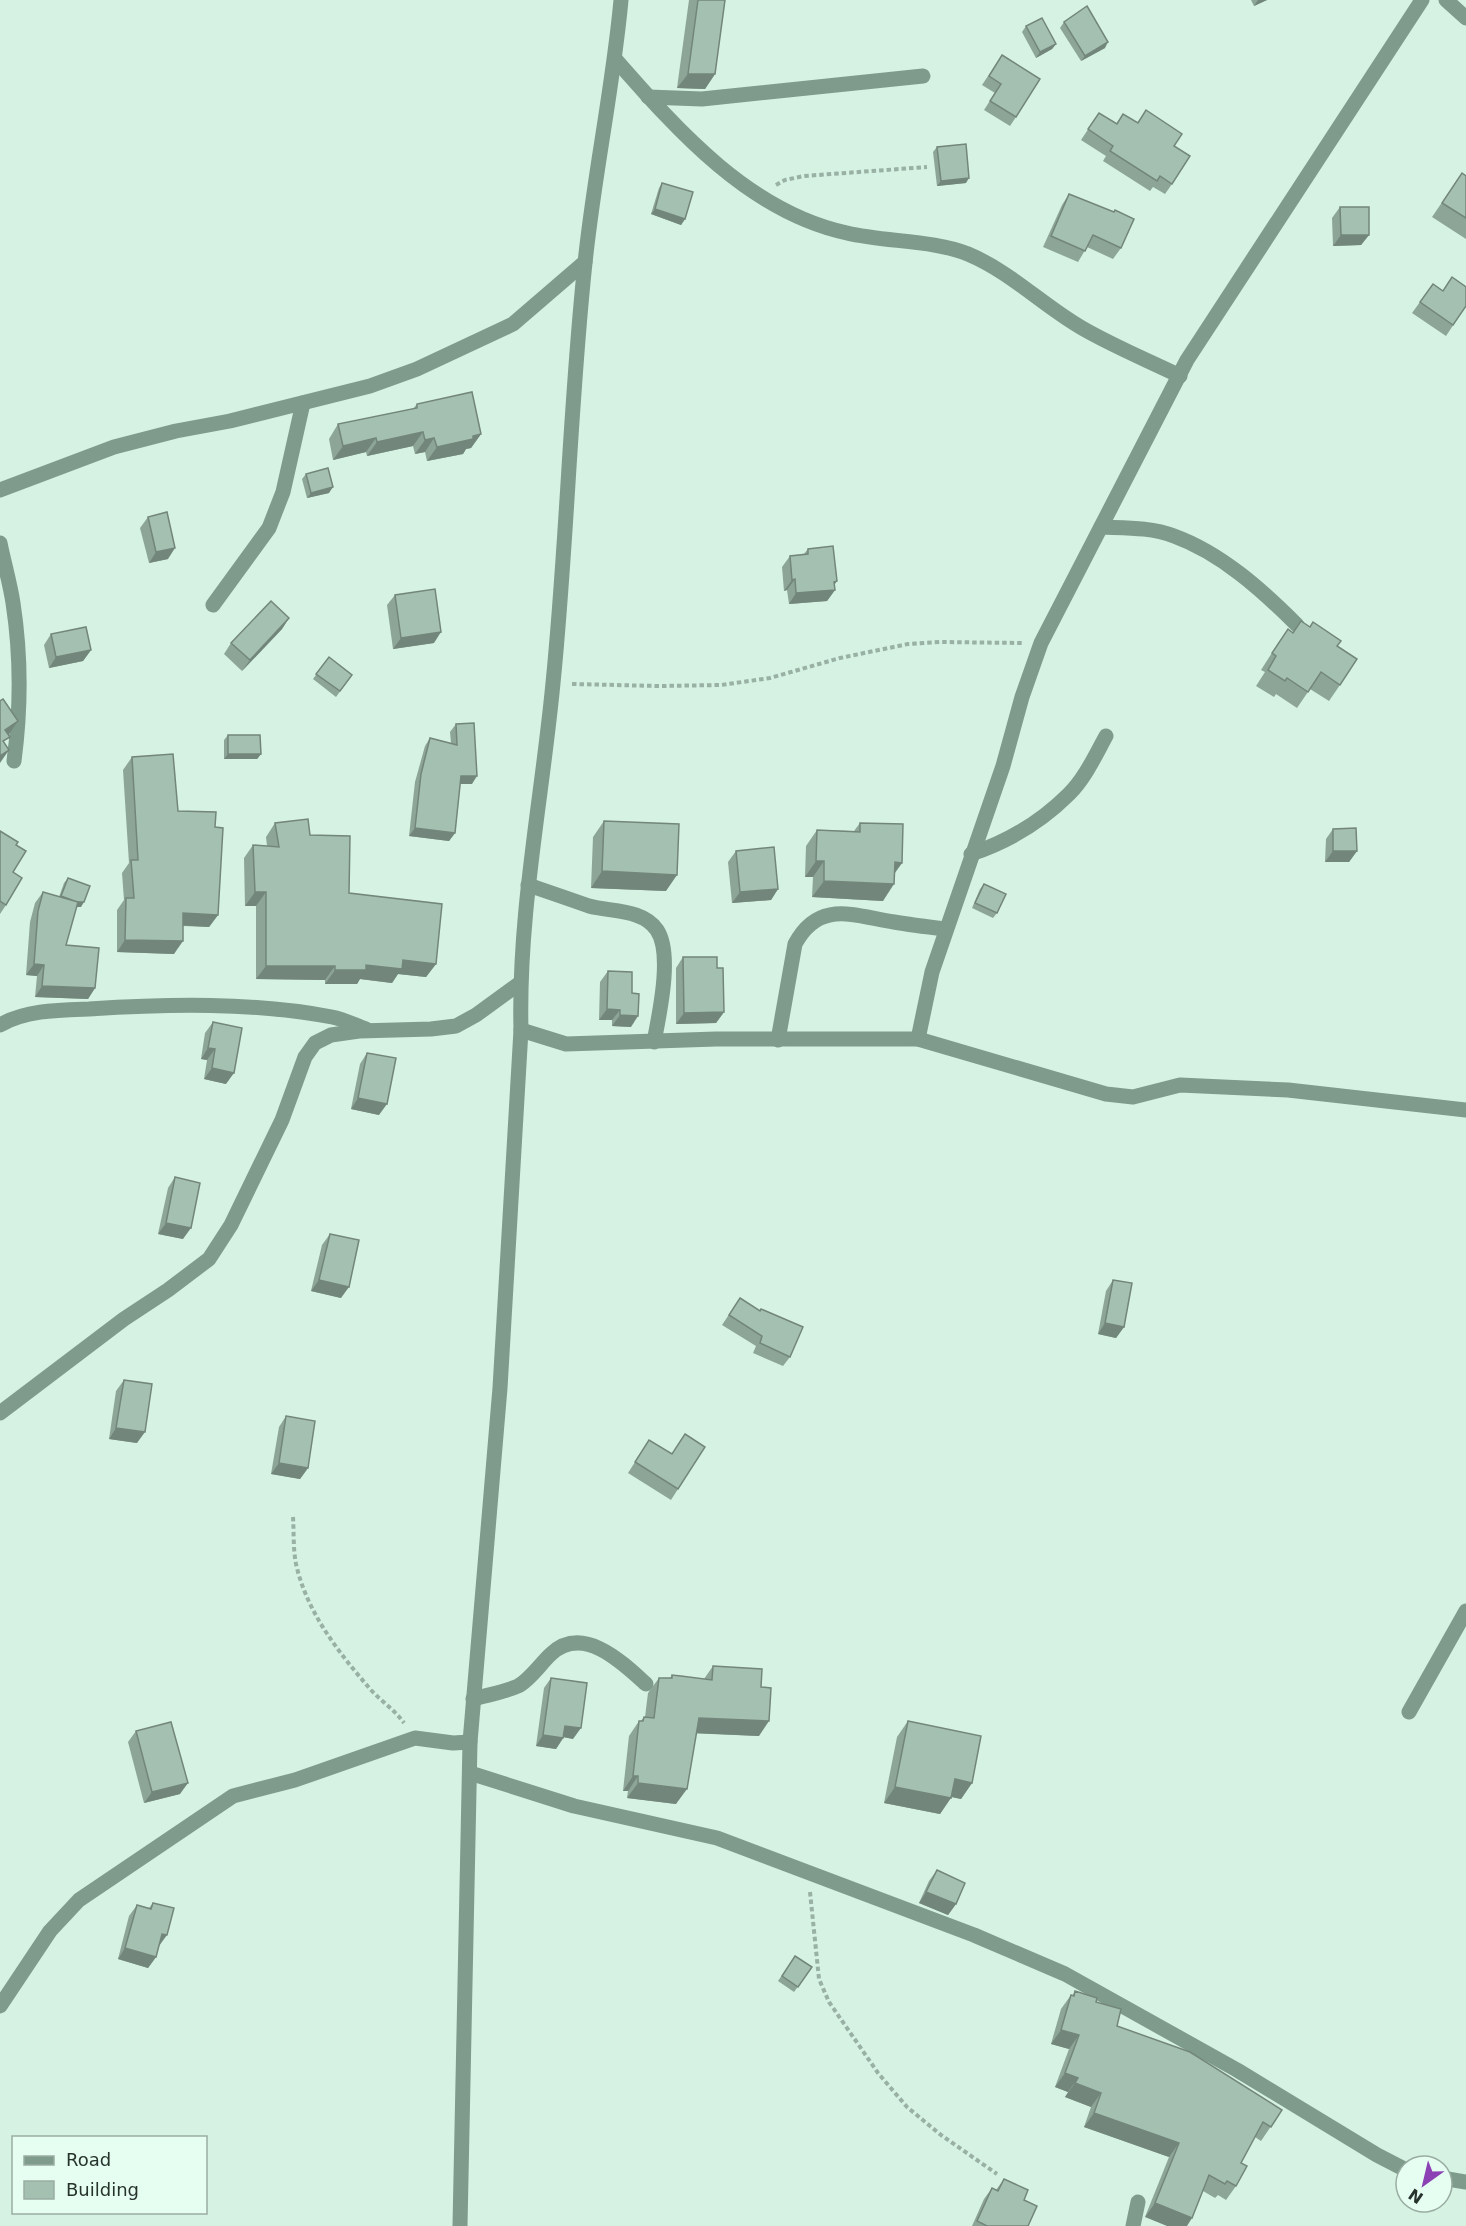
<svg xmlns="http://www.w3.org/2000/svg" width="1466" height="2226" viewBox="0 0 1466 2226" font-family="'DejaVu Sans',sans-serif">
  <style>
    .lines { fill: none; stroke-linecap: round; stroke-linejoin: round }
    .path { stroke: #99b0a4; stroke-width: 4; stroke-dasharray: 4.5 3; stroke-linecap: butt }
    .minor { stroke: #7e9b8b; stroke-width: 15 }
    .wall { fill: #8da597 }
    .shaded-wall { fill: #73867b }
    .building { fill: #a4c0b0; stroke: #73867b; stroke-width: 1.5 }
  </style>
  <rect width="100%" height="100%" fill="#d5f2e2"/>
  <g class="lines">
    <g class="path">
      <polyline points="776,185 785,180 804,176 927,167"/>
      <polyline points="572,684 659,686 721,685 770,678 840,658 908,644 940,642 1022,643"/>
      <path d="M293,1517C294,1532 293,1549 296,1564C307,1613 339,1653 371,1690C382,1702 395,1710 404,1723"/>
      <polyline points="810,1892 819,1979 829,2002 878,2073 907,2107 941,2135 997,2174"/>
    </g>
    <g class="minor">
      <polyline points="1446,0 1466,18"/>
      <path d="M616,60C679,132 750,212 847,233C884,242 934,240 968,254C1011,272 1042,305 1082,328C1113,346 1147,360 1180,376"/>
      <polyline points="648,97 702,99 923,76"/>
      <polyline points="0,490 114,447 176,431 230,421 370,386 417,369 513,324 585,262"/>
      <path d="M1101,527C1125,528 1151,527 1174,536C1221,553 1262,590 1297,625"/>
      <path d="M0,543C4,563 10,583 13,603C21,655 21,708 14,761"/>
      <polyline points="213,605 269,528 283,492 303,403"/>
      <path d="M971,854C1007,842 1042,821 1069,794C1085,778 1095,756 1106,736"/>
      <path d="M528,885C549,892 569,899 589,906C611,912 643,909 657,930C673,954 659,1015 654,1042"/>
      <path d="M0,1025C26,1010 60,1010 89,1009C168,1004 253,1002 332,1017C343,1019 355,1025 366,1029"/>
      <polyline points="521,1030 566,1044 716,1039 918,1039 1106,1094 1133,1097 1180,1085 1288,1090 1466,1110"/>
      <polyline points="918,1039 932,972 1003,766 1022,697 1041,643 1187,360 1422,0"/>
      <path d="M778,1040L795,944C819,899 854,916 894,922C911,925 928,927 945,929"/>
      <polyline points="0,1413 124,1319 168,1290 209,1259 231,1225 282,1120 305,1057 315,1043 331,1035 359,1031 431,1029 456,1026 476,1015 520,983"/>
      <path d="M473,1699C487,1695 505,1692 518,1686C530,1680 541,1663 551,1654C583,1624 622,1662 646,1684"/>
      <polyline points="1409,1712 1466,1611"/>
      <polyline points="470,1773 574,1806 717,1838 974,1935 1065,1974 1237,2070 1377,2155 1406,2170"/>
      <polyline points="0,2006 50,1931 79,1900 233,1796 295,1780 415,1738 453,1743 470,1742"/>
      <polyline points="1442,2178 1466,2182"/>
      <path d="M460,2226L470,1742L500,1388L521,1030C518,914 542,799 553,683C567,544 570,403 585,263C594,175 613,88 621,0"/>
      <polyline points="1133,2226 1138,2202"/>
    </g>
  </g>
  <g class="wall">
    <polygon points="689,0 725,0 715,74 705,89 677,88"/>
    <polygon points="1251,0 1267,0 1254,6"/>
    <polygon points="1064,22 1105,48 1081,61 1060,28"/>
    <polygon points="1026,26 1056,44 1052,49 1036,58 1022,32"/>
    <polygon points="1002,55 1016,117 1010,126 984,110 995,93 982,85"/>
    <polygon points="1146,110 1174,146 1172,184 1165,194 1153,187 1150,191 1103,161 1106,156 1081,140 1099,113 1116,124 1123,114 1137,123"/>
    <polygon points="937,147 966,183 937,186 933,152"/>
    <polygon points="1462,173 1466,176 1466,239 1432,217"/>
    <polygon points="662,183 685,219 681,225 651,214 659,188"/>
    <polygon points="1069,194 1121,248 1113,259 1087,247 1078,262 1043,247 1062,205"/>
    <polygon points="1340,207 1369,235 1361,245 1333,246 1332,218"/>
    <polygon points="1433,284 1466,306 1446,336 1412,313"/>
    <polygon points="417,404 481,434 471,448 466,449 463,454 427,461 425,452 415,454 413,446 367,456 366,452 333,460 329,439 338,424 413,409"/>
    <polygon points="306,474 329,493 307,498 302,479"/>
    <polygon points="148,517 168,559 149,563 140,528"/>
    <polygon points="808,549 835,590 827,601 789,604 787,590 784,591 782,567 790,556 803,555"/>
    <polygon points="395,595 434,643 393,649 387,605"/>
    <polygon points="289,618 282,629 242,671 224,654 231,643"/>
    <polygon points="1301,621 1337,646 1340,685 1329,701 1310,689 1297,708 1276,694 1274,697 1256,686 1265,672 1261,670 1277,645 1288,629 1293,632"/>
    <polygon points="51,634 91,650 83,661 49,668 44,645"/>
    <polygon points="329,657 352,675 336,697 313,679"/>
    <polygon points="456,724 472,784 460,784 455,833 449,841 409,836 415,782 425,746 430,738 451,743 450,732"/>
    <polygon points="228,735 261,754 257,759 224,759 224,740"/>
    <polygon points="132,757 178,811 215,827 218,915 209,927 183,926 174,954 117,952 117,910 124,900 122,873 129,863 123,770"/>
    <polygon points="604,821 666,891 591,888 593,837"/>
    <polygon points="275,823 310,835 349,893 436,964 426,977 398,974 392,983 360,979 357,984 325,984 325,980 256,979 256,906 245,906 244,858 253,845 267,846 266,837"/>
    <polygon points="860,823 902,863 895,873 883,901 812,897 813,877 805,877 806,846 817,830 854,831"/>
    <polygon points="1333,829 1357,851 1349,862 1325,862 1326,839"/>
    <polygon points="0,831 16,845 13,872 6,905 0,914"/>
    <polygon points="736,851 778,889 771,900 732,903 728,862"/>
    <polygon points="68,878 81,907 76,907 66,945 95,988 88,999 35,997 37,976 26,975 30,922 35,903 43,892 59,897 64,883"/>
    <polygon points="984,884 997,913 993,918 972,908 980,889"/>
    <polygon points="683,957 717,968 724,1012 716,1023 676,1024 676,968"/>
    <polygon points="608,971 631,1027 612,1026 612,1020 599,1020 600,982"/>
    <polygon points="213,1022 226,1084 204,1079 207,1060 201,1059 205,1033"/>
    <polygon points="367,1053 379,1115 351,1109 360,1064"/>
    <polygon points="175,1177 183,1239 158,1234 168,1188"/>
    <polygon points="330,1234 341,1298 311,1291 322,1245"/>
    <polygon points="1113,1280 1124,1327 1116,1338 1098,1334 1106,1291"/>
    <polygon points="740,1298 790,1357 783,1366 753,1353 756,1346 722,1325"/>
    <polygon points="124,1380 137,1443 109,1439 116,1391"/>
    <polygon points="286,1416 308,1468 300,1479 271,1474 279,1427"/>
    <polygon points="649,1440 678,1489 671,1500 628,1473"/>
    <polygon points="713,1666 759,1736 696,1733 676,1804 627,1798 628,1791 623,1791 629,1736 639,1721 641,1721 644,1717 645,1717 648,1693 659,1678 670,1678 672,1675 704,1679"/>
    <polygon points="551,1678 573,1739 564,1737 556,1749 536,1746 544,1688"/>
    <polygon points="908,1721 972,1783 961,1799 951,1797 940,1814 884,1803 897,1737"/>
    <polygon points="136,1731 180,1794 144,1803 128,1742"/>
    <polygon points="937,1870 956,1904 948,1915 919,1903 929,1881"/>
    <polygon points="153,1903 159,1946 156,1957 148,1968 118,1959 129,1916 137,1905 149,1908"/>
    <polygon points="795,1956 812,1967 794,1992 778,1981"/>
    <polygon points="1075,1991 1096,2002 1117,2026 1282,2110 1261,2141 1255,2137 1241,2163 1236,2186 1226,2200 1218,2195 1215,2198 1203,2191 1145,2217 1169,2157 1084,2127 1091,2107 1065,2097 1068,2092 1055,2087 1069,2049 1051,2044 1061,2009 1071,1995 1072,1996"/>
    <polygon points="1004,2179 1024,2200 1028,2226 972,2226 984,2199 992,2188 996,2190"/>
  </g>
  <g class="shaded-wall">
    <polygon points="1258,0 1267,0 1254,6"/>
    <polygon points="1108,42 1105,48 1081,61 1085,56"/>
    <polygon points="1056,44 1052,49 1036,58 1040,52"/>
    <polygon points="688,74 715,74 705,89 677,88"/>
    <polygon points="969,178 966,183 937,186 941,181"/>
    <polygon points="655,209 685,219 681,225 651,214"/>
    <polygon points="1341,235 1369,235 1361,245 1333,246"/>
    <polygon points="423,432 413,446 367,456 377,442"/>
    <polygon points="481,434 471,448 466,449 463,454 427,461 437,447"/>
    <polygon points="376,438 366,452 333,460 343,446"/>
    <polygon points="434,438 425,452 415,454 425,440"/>
    <polygon points="333,487 329,493 307,498 311,493"/>
    <polygon points="175,548 168,559 149,563 156,552"/>
    <polygon points="795,579 787,590 784,591 792,580"/>
    <polygon points="837,581 831,590 835,590 827,601 789,604 796,593"/>
    <polygon points="289,618 282,629 242,671 250,660"/>
    <polygon points="441,632 434,643 393,649 401,638"/>
    <polygon points="91,650 83,661 49,668 56,657"/>
    <polygon points="18,721 7,737 5,730"/>
    <polygon points="9,750 0,763 0,756"/>
    <polygon points="228,754 261,754 257,759 224,759"/>
    <polygon points="461,776 477,776 472,784 455,784"/>
    <polygon points="415,828 455,833 449,841 409,836"/>
    <polygon points="1333,851 1357,851 1349,862 1325,862"/>
    <polygon points="816,861 824,861 813,877 805,877"/>
    <polygon points="895,862 902,863 890,879"/>
    <polygon points="602,871 677,875 666,891 591,888"/>
    <polygon points="824,881 894,884 883,901 812,897"/>
    <polygon points="778,889 771,900 732,903 740,892"/>
    <polygon points="255,892 266,892 256,906 245,906"/>
    <polygon points="61,896 84,902 81,907 73,907 57,902"/>
    <polygon points="183,913 218,915 209,927 175,925"/>
    <polygon points="125,940 183,941 174,954 117,952"/>
    <polygon points="403,960 436,964 426,977 398,974 392,983 360,979 357,984 325,984 335,970"/>
    <polygon points="34,964 44,965 37,976 26,975"/>
    <polygon points="266,966 335,966 325,980 256,979"/>
    <polygon points="42,986 95,988 88,999 35,997"/>
    <polygon points="607,1009 620,1010 612,1020 599,1020"/>
    <polygon points="724,1012 716,1023 676,1024 684,1013"/>
    <polygon points="620,1015 638,1016 631,1027 612,1026"/>
    <polygon points="208,1048 215,1049 207,1060 201,1059"/>
    <polygon points="212,1068 234,1073 226,1084 204,1079"/>
    <polygon points="358,1098 387,1104 379,1115 351,1109"/>
    <polygon points="166,1223 191,1228 183,1239 158,1234"/>
    <polygon points="319,1280 349,1287 341,1298 311,1291"/>
    <polygon points="1105,1323 1124,1327 1116,1338 1098,1334"/>
    <polygon points="116,1428 145,1432 137,1443 109,1439"/>
    <polygon points="279,1463 308,1468 300,1479 271,1474"/>
    <polygon points="699,1718 769,1721 759,1736 688,1733"/>
    <polygon points="565,1726 581,1728 573,1739 557,1736"/>
    <polygon points="543,1735 563,1738 556,1749 536,1746"/>
    <polygon points="633,1776 638,1776 628,1791 623,1791"/>
    <polygon points="955,1779 972,1783 961,1799 943,1795"/>
    <polygon points="188,1783 180,1794 144,1803 152,1792"/>
    <polygon points="638,1783 687,1789 676,1804 627,1798"/>
    <polygon points="895,1787 951,1798 940,1814 884,1803"/>
    <polygon points="926,1892 956,1904 948,1915 919,1903"/>
    <polygon points="162,1934 167,1935 159,1946"/>
    <polygon points="125,1948 156,1957 148,1968 118,1959"/>
    <polygon points="1061,2030 1079,2035 1069,2049 1051,2044"/>
    <polygon points="1065,2073 1078,2078 1068,2092 1055,2087"/>
    <polygon points="1075,2083 1101,2093 1091,2107 1065,2097"/>
    <polygon points="1094,2113 1179,2143 1169,2157 1084,2127"/>
    <polygon points="1155,2203 1192,2218 1187,2226 1167,2226 1145,2217"/>
  </g>
  <g class="building">
    <polygon points="698,0 725,0 715,74 688,74"/>
    <polygon points="1087,6 1108,42 1085,56 1064,22"/>
    <polygon points="1042,18 1056,44 1040,52 1026,26"/>
    <polygon points="1002,55 1040,79 1016,117 990,101 1001,84 989,76"/>
    <polygon points="1146,110 1182,134 1174,146 1190,156 1172,184 1160,176 1157,181 1110,151 1113,146 1088,129 1099,113 1117,124 1123,114 1138,123"/>
    <polygon points="966,144 969,178 941,181 937,147"/>
    <polygon points="1462,173 1466,176 1466,218 1442,203"/>
    <polygon points="662,183 693,192 685,219 655,209"/>
    <polygon points="1069,194 1114,212 1115,210 1134,219 1121,248 1093,235 1085,251 1051,236"/>
    <polygon points="1340,207 1369,207 1369,235 1341,235"/>
    <polygon points="1452,277 1466,287 1466,306 1453,325 1420,302 1433,284 1443,291"/>
    <polygon points="472,392 481,434 473,436 473,439 437,447 434,438 425,440 423,432 377,442 376,438 343,446 338,424 417,408 417,404"/>
    <polygon points="328,468 333,487 311,493 306,474"/>
    <polygon points="167,512 175,548 156,552 148,517"/>
    <polygon points="833,546 837,581 834,582 835,590 796,593 795,579 792,580 790,556 808,554 808,549"/>
    <polygon points="435,589 441,632 401,638 395,595"/>
    <polygon points="271,601 289,618 250,660 231,643"/>
    <polygon points="1301,621 1310,627 1313,622 1341,641 1337,646 1357,659 1340,685 1321,672 1308,692 1287,678 1285,681 1268,670 1276,656 1272,653 1288,629 1293,633"/>
    <polygon points="86,627 91,650 56,657 51,634"/>
    <polygon points="329,657 352,675 340,691 316,674"/>
    <polygon points="3,699 18,721 5,730 10,737 3,741 9,750 0,756 0,701"/>
    <polygon points="474,723 477,776 461,776 455,833 415,828 421,774 430,738 457,745 456,724"/>
    <polygon points="228,735 260,735 261,754 228,754"/>
    <polygon points="173,754 178,811 216,812 215,827 223,828 218,915 183,913 183,941 125,940 126,898 134,898 131,860 138,860 132,757"/>
    <polygon points="308,819 310,835 350,836 349,893 442,904 436,964 403,960 402,969 366,965 366,970 335,970 335,966 266,966 266,892 255,892 253,845 279,847 275,823"/>
    <polygon points="604,821 679,824 677,875 602,871"/>
    <polygon points="860,823 903,824 902,863 895,862 894,884 824,881 824,861 816,861 817,830 860,832"/>
    <polygon points="1356,828 1357,851 1333,851 1333,829"/>
    <polygon points="0,831 18,842 16,845 26,851 13,872 22,878 6,905 0,901"/>
    <polygon points="774,847 778,889 740,892 736,851"/>
    <polygon points="68,878 90,886 84,902 77,902 61,896"/>
    <polygon points="984,884 1006,894 997,913 975,903"/>
    <polygon points="43,892 78,902 66,945 99,948 95,988 42,986 44,965 34,964 38,911"/>
    <polygon points="683,957 717,957 717,968 723,968 724,1012 684,1013"/>
    <polygon points="608,971 632,972 632,993 639,994 638,1016 620,1015 620,1010 607,1009"/>
    <polygon points="213,1022 242,1028 234,1073 212,1068 215,1049 208,1048"/>
    <polygon points="367,1053 396,1058 387,1104 358,1098"/>
    <polygon points="175,1177 200,1183 191,1228 166,1223"/>
    <polygon points="330,1234 359,1240 349,1287 319,1280"/>
    <polygon points="1113,1280 1132,1283 1124,1327 1105,1323"/>
    <polygon points="740,1298 760,1311 761,1309 803,1327 790,1357 760,1343 762,1336 729,1315"/>
    <polygon points="124,1380 152,1384 145,1432 116,1428"/>
    <polygon points="286,1416 315,1421 308,1468 279,1463"/>
    <polygon points="685,1434 705,1447 678,1489 635,1462 649,1440 672,1454"/>
    <polygon points="713,1666 762,1669 761,1687 771,1688 769,1721 699,1718 687,1789 638,1783 638,1776 633,1776 639,1721 643,1721 644,1717 654,1718 659,1678 672,1678 672,1675 681,1676 712,1680"/>
    <polygon points="551,1678 587,1683 581,1728 565,1726 563,1738 543,1735"/>
    <polygon points="908,1721 981,1736 972,1783 955,1779 951,1798 895,1787"/>
    <polygon points="171,1722 188,1783 152,1792 136,1731"/>
    <polygon points="937,1870 965,1883 956,1904 926,1892"/>
    <polygon points="153,1903 174,1908 167,1935 162,1934 156,1957 125,1948 137,1905 151,1909"/>
    <polygon points="795,1956 812,1967 798,1987 782,1976"/>
    <polygon points="1075,1991 1097,1998 1096,2002 1121,2009 1117,2026 1190,2052 1282,2110 1271,2127 1263,2122 1241,2163 1247,2166 1236,2186 1227,2181 1225,2184 1209,2175 1192,2218 1155,2203 1179,2143 1094,2113 1101,2093 1075,2083 1078,2078 1065,2073 1079,2035 1061,2030 1071,1995 1074,1996"/>
    <polygon points="1004,2179 1028,2190 1024,2200 1037,2206 1028,2226 987,2226 977,2221 992,2188 998,2191"/>
  </g>
  <rect x="12" y="2136" width="195" height="78" fill="#e6fef1" stroke="#9aada3" stroke-width="1.5"/>
  <rect x="24" y="2156" width="30" height="9" fill="#7e9b8b" stroke="#9aada3" stroke-width="1.5"/>
  <text x="66" y="2166" font-size="18" fill="#27332d">Road</text>
  <rect x="24" y="2181" width="30" height="18" fill="#a4c0b0" stroke="#9aada3" stroke-width="1.5"/>
  <text x="66" y="2196" font-size="18" fill="#27332d">Building</text>
  <g transform="translate(1424 2184) rotate(214)"><circle r="28" fill="#e6fef1" stroke="#9aada3" stroke-width="1.5"/>
  <path d="M0-4.5L10 22L0 15L-10 22Z" fill="#8b41b4"/>
  <text y="-9" font-size="16" font-weight="bold" text-anchor="middle" fill="#27332d">N</text>
  </g>
</svg>
